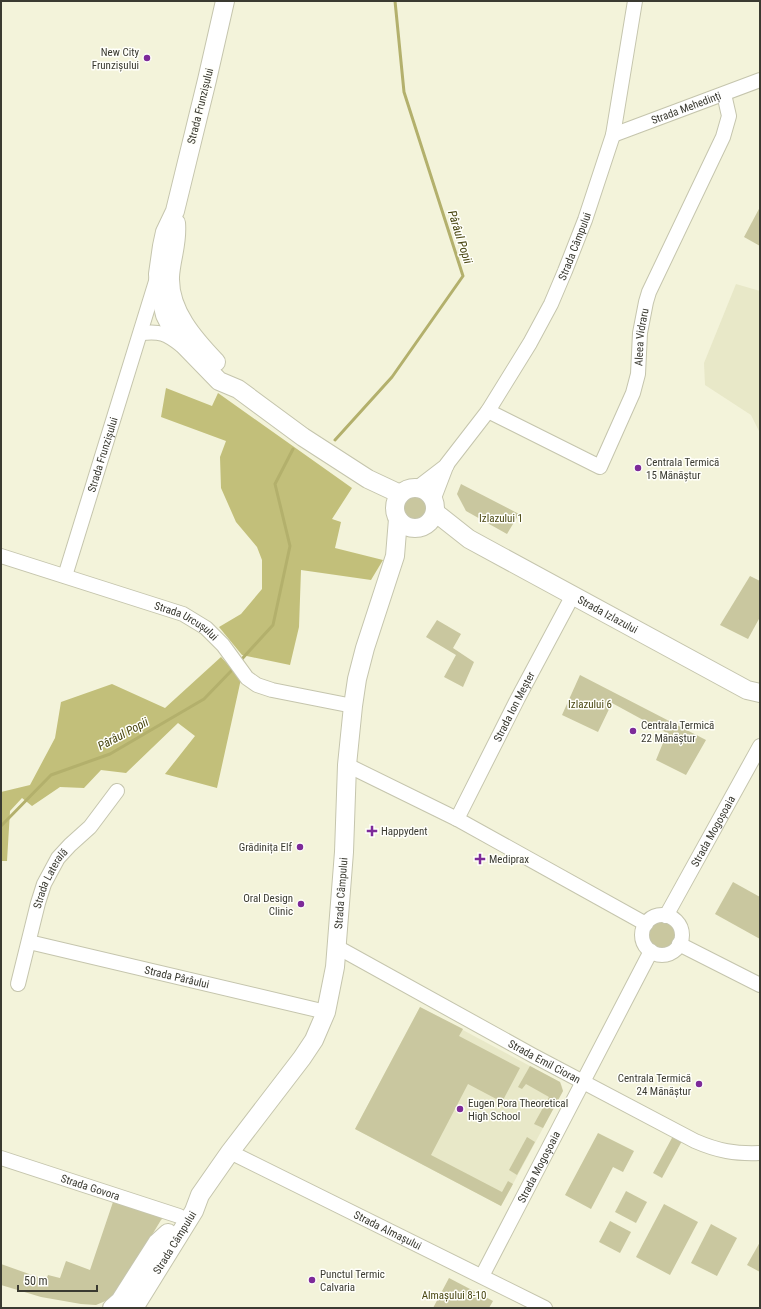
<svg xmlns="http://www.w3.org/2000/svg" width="761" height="1309" viewBox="0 0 761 1309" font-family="'Roboto Condensed',sans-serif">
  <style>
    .built { fill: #e8e8c8 }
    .green { fill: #c9c79f }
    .forest { fill: #c2bf7a }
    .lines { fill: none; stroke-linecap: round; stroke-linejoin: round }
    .stream { stroke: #b3b06c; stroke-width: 3 }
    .minor-casing { stroke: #c5c5ad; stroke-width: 16 }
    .major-casing { stroke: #c5c5ad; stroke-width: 20 }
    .minor { stroke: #fff; stroke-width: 14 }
    .major { stroke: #fff; stroke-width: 18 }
    .poi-dot { fill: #7d2a99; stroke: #fffffa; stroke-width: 1.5 }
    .labels { text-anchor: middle; stroke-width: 3; stroke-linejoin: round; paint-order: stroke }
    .poi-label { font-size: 11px; fill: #3a3a31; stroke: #fffffa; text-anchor: start }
    .street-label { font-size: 11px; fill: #3a3a31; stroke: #fffffa }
    .park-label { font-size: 11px; fill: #4a4813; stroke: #fffffa }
    .water-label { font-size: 12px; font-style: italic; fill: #47440e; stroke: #fffffa }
  </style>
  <rect width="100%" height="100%" fill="#f3f3da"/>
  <g class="built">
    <polygon points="736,284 760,291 760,433 751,415 705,385 704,363"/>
    <polygon points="420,1007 560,1082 562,1086 563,1091 501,1206 355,1129"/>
  </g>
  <g class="green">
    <polygon points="760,207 760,246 744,237"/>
    <polygon points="461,484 519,514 507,534 466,511 457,494"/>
    <circle cx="416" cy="508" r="16"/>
    <polygon points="750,576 760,581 760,617 748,639 720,625"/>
    <polygon points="437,620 461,634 453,648 474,662 463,687 444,677 456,655 426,637"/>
    <polygon points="580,675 706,740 686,775 656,760 667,733 612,703 598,732 562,715"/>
    <polygon points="733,882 760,897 760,939 715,914"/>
    <circle cx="663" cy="936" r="16"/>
    <polygon points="420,1007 463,1029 459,1036 520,1068 502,1102 468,1084 431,1155 502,1192 508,1181 513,1184 501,1206 355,1129"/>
    <polygon points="530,1066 560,1082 563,1091 543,1128 534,1124 549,1097 526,1084 522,1089 518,1087"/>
    <polygon points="598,1133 634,1151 623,1172 613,1167 591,1209 565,1195"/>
    <polygon points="673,1136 682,1141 662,1178 653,1173"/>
    <polygon points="527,1137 535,1142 517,1175 509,1170"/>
    <polygon points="626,1191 647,1202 636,1223 615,1212"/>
    <polygon points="113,1202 163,1218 161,1220 118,1291 108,1300 96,1305 81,1304 41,1297 1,1285 1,1264 46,1280 48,1275 60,1278 66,1261 90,1270"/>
    <polygon points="664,1204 698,1222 670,1275 636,1257"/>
    <polygon points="610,1221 631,1232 620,1253 599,1242"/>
    <polygon points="711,1224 737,1238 717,1276 691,1263"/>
    <polygon points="760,1242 760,1272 747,1265"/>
    <polygon points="449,1278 493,1301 489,1308 433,1308"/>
  </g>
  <g class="forest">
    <polygon points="166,388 212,406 218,393 352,488 332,519 341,522 335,548 383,560 371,580 301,570 299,627 290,665 242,655 219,627 241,614 262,589 262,560 257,547 236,522 221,488 220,457 226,441 161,417"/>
    <polygon points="221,657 241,679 217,788 165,774 195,736 178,723 126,773 101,770 84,788 60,787 32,806 22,798 10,811 7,861 1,861 1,792 30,785 55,738 61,702 112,684 165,708"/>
  </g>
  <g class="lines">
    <g class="stream">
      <polyline points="335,440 392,377 463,276 404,92 395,1"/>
      <polyline points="241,660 273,625 290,546 275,484 293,449"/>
      <polyline points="1,826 51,775 110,754 204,699 233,669"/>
    </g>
    <defs>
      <g id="minor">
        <path id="s1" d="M613,135L760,80"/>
        <path d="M141,333C160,331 166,333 181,345"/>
        <path id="s2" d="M488,411L600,467L633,393L638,374L640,333L646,302L649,292L723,137L729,116L724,94"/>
        <polyline points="417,488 447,465"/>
        <path id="s3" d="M434,498L447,464L488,411L530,343L551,304L565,271L585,220L613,135L635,1"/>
        <path id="s4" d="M1,556L183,614L206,628L223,645L247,678L257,685L272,690L353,706"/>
        <path id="s5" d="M65,576L157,278"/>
        <polyline points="347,765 457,819 646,924"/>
        <path id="s6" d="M457,819L518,698L573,595"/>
        <circle cx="662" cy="935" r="20"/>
        <path id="s7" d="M666,916L760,746"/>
        <path id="s8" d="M29,942L326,1012"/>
        <polyline points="679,944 760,985"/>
        <path id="s9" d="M337,947L532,1055L695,1141C718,1151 735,1154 760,1153"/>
        <path id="s10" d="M18,984L38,903L44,884L58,858L70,845L90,827L117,791"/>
        <path id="s11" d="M230,1152L545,1308"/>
        <path id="s12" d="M1,1158L179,1216"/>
        <path id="s13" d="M482,1276L651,951"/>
      </g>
      <g id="major">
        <polyline points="225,1 207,80 175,211 165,232 162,246 158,274 159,290 165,315 172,329 184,345 219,381 238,389 303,437 368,479 400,494"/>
        <path d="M176,223C178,243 171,258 170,277C169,311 194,339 216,362"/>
        <circle cx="415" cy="508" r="20"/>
        <path id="s14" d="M436,513L469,539L747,690L760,693"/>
        <polyline points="112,1308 120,1301 157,1243 168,1233"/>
        <path id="s15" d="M134,1308L194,1211L200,1195L230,1152L302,1058L314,1040L326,1012L335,967L344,852L347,765L353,706L357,679L365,648L395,556L398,519"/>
      </g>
    </defs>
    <use href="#minor" class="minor-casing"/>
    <use href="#major" class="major-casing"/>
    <use href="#minor" class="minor"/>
    <use href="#major" class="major"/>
  </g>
  <g class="poi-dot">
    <circle cx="147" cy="58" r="4"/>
    <circle cx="638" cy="468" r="4"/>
    <circle cx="633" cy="731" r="4"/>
    <path d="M370 825h4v4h4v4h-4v4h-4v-4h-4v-4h4z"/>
    <circle cx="300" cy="847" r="4"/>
    <path d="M478 853h4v4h4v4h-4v4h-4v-4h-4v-4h4z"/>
    <circle cx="301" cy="904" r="4"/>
    <circle cx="699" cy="1084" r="4"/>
    <circle cx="460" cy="1109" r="4"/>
    <circle cx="312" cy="1280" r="4"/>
  </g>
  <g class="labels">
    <g class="poi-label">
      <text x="139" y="56" text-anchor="end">New City<tspan x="139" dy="13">Frunzișului</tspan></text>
      <text x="646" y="466">Centrala Termică<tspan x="646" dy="13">15 Mănăștur</tspan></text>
      <text x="641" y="729">Centrala Termică<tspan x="641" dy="13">22 Mănăștur</tspan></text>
      <text x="381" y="835">Happydent</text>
      <text x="292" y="851" text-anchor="end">Grădinița Elf</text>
      <text x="489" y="863">Mediprax</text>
      <text x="293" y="902" text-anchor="end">Oral Design<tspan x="293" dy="13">Clinic</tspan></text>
      <text x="691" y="1082" text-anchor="end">Centrala Termică<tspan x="691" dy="13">24 Mănăștur</tspan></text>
      <text x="468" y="1107">Eugen Pora Theoretical<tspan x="468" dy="13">High School</tspan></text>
      <text x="320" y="1278">Punctul Termic<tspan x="320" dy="13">Calvaria</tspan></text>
    </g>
    <g class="street-label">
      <text transform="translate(200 106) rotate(-76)" y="4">Strada Frunzișului</text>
      <text dy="4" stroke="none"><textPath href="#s1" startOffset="78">Strada Mehedinți</textPath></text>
      <text dy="4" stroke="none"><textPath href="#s3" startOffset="290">Strada Câmpului</textPath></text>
      <text dy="4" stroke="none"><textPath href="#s2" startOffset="263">Aleea Vidraru</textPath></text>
      <text dy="4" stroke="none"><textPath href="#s5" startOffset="127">Strada Frunzișului</textPath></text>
      <text dy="4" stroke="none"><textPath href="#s14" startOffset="200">Strada Izlazului</textPath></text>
      <text dy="4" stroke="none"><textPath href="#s4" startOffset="197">Strada Urcușului</textPath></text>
      <text dy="4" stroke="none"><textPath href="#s6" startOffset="126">Strada Ion Meșter</textPath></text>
      <text dy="4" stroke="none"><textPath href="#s7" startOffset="97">Strada Mogoșoaia</textPath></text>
      <text dy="4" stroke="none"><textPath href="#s10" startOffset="111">Strada Laterală</textPath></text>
      <text dy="4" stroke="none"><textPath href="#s15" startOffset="474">Strada Câmpului</textPath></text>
      <text dy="4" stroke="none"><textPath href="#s8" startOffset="152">Strada Pârâului</textPath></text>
      <text dy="4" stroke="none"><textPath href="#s9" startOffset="237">Strada Emil Cioran</textPath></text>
      <text dy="4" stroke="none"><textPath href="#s13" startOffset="123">Strada Mogoșoaia</textPath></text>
      <text dy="4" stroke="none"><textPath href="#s12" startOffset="94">Strada Govora</textPath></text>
      <text dy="4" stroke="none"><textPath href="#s11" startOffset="176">Strada Almașului</textPath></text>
      <text dy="4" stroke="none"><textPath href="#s15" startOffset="77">Strada Câmpului</textPath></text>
    </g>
    <g class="park-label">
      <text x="501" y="522">Izlazului 1</text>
      <text x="590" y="708">Izlazului 6</text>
      <text x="454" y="1299">Almașului 8-10</text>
    </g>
    <g class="water-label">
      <text transform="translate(460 237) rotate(72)" y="4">Pârâul Popii</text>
      <text transform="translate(123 734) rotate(-28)" y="4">Pârâul Popii</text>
    </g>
  </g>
  <rect width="761" height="1309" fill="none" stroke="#3a3a31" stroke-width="4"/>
  <path d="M18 1285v6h79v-6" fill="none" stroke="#3a3a31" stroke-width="2"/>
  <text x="24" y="1285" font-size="12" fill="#3a3a31" stroke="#fffffa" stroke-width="3" paint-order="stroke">50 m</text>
</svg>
